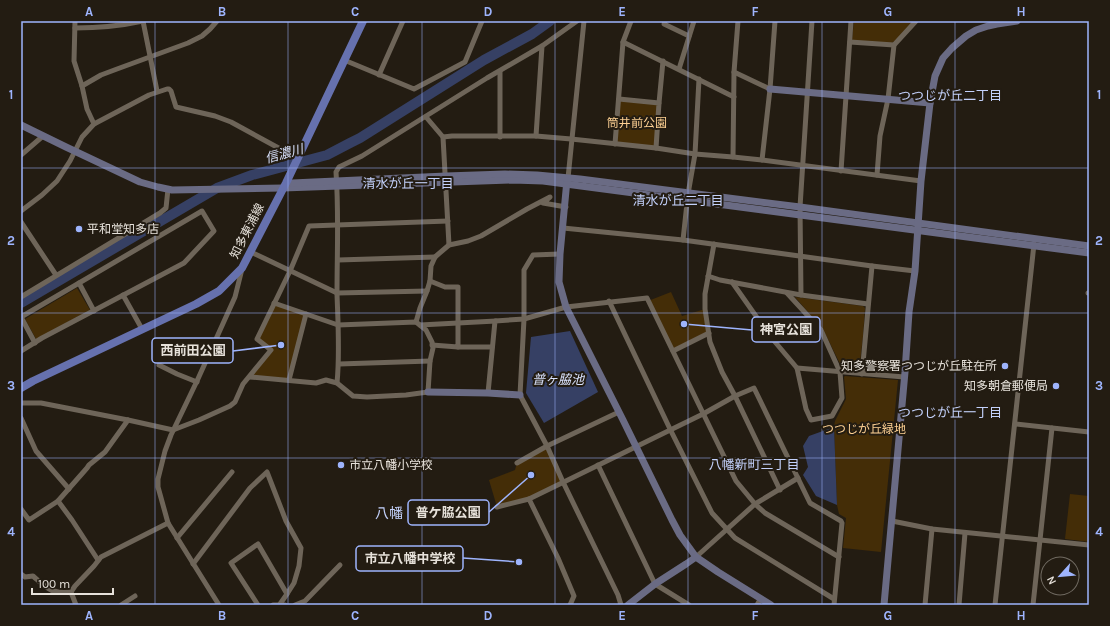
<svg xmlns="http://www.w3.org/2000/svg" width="1110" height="626" viewBox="0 0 1110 626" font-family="Karla,'Noto Sans JP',sans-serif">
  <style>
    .green { fill: #442d07 }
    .water { fill: #364064 }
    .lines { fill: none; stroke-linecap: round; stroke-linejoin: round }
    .river { stroke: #364064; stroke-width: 10 }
    .street { stroke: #6e6559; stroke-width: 5 }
    .secondary { stroke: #6a6b84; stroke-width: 7 }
    .primary { stroke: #6671ae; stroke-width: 8 }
    .grid { fill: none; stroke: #9eb4fd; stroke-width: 1; stroke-opacity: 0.55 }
    .poi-dot { fill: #9eb4fd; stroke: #231c12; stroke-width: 1.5 }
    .labels { text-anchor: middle; stroke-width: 4; stroke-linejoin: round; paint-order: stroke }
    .park-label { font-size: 12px; fill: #fed193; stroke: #231c12 }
    .poi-label { font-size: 12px; fill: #e6e1da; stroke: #231c12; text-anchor: start }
    .street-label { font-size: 12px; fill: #e6e1da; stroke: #231c12 }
    .neighbourhood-label { font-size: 13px; fill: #c3d1fb; stroke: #231c12 }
    .water-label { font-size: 13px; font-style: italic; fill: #d9e2fd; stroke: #231c12 }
    .quarter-label { font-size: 14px; fill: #c3d1fb; stroke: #231c12 }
    .leader { fill: none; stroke: #9eb4fd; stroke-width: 1.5 }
    .callout-dot { fill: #9eb4fd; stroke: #231c12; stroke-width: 1.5 }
    .callout { fill: #231c12; stroke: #9eb4fd; stroke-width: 1.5 }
    .callout-label { font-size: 13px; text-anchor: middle; font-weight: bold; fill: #e6e1da }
    .neatline { fill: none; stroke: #9eb4fd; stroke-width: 1.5 }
    .grid-label { font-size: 13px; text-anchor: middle; font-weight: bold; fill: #9eb4fd }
  </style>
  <rect width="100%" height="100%" fill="#231c12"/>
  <g class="green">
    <polygon points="854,21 913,21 895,41 891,43 854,41 852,39"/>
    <polygon points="619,99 659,103 656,148 615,144"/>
    <polygon points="77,288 90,310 36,339 25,319"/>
    <polygon points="671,292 682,316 705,309 709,333 673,351 648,301"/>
    <polygon points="795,297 863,306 865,308 863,336 859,371 843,370 823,329"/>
    <polygon points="274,303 306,314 289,380 250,377 270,350 257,339"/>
    <polygon points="845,376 898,380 881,552 843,548 846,518 839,514 837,505 834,427 835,421 846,399 844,377"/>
    <polygon points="547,446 563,482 529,499 497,507 489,480 515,470 517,463"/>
    <polygon points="1070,494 1089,496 1089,542 1065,539"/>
  </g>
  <g class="water">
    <polygon points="570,331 598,392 544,423 526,393 531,337"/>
    <polygon points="834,427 837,505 816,496 803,475 808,467 803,446 809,436"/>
  </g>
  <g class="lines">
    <polyline class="river" points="21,303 217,188 252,175 327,155 350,143 360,138 484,60 532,34 550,21"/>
    <g class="street">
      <polyline points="75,21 74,61 82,86 87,109 94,124"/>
      <polyline points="143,21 157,91"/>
      <polyline points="665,21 664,24 689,36"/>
      <path d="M75,28C98,28 120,26 143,21"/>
      <polyline points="623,42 734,97"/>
      <polyline points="850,42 894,45"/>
      <polyline points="344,60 414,89 465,62 482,21"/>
      <polyline points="679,69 694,21"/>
      <polyline points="500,72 500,137"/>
      <polyline points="734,72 770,89"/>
      <polyline points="379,75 403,21"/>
      <polyline points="82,86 101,75 117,69 188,43 202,36 210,29 217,21"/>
      <polyline points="619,99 659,103 656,148"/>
      <polyline points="659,103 663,61"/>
      <polyline points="426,117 443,137 449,245"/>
      <polyline points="536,136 542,46"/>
      <polyline points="443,137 452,136 536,136 571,139 656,148 695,154 733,157 762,160 921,181"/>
      <polyline points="615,144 623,42 631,21"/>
      <polyline points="21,155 43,136"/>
      <polyline points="733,157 734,72 738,21"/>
      <polyline points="762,160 770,89 775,21"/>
      <polyline points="841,171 851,21"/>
      <polyline points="877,175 880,136 888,99 894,45 916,21"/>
      <polyline points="568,178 584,21"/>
      <polyline points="21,211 42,195 57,181 70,161 82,137 94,124 149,95 167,89 169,89 171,91 176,107 215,116 231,122 297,158"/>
      <polyline points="21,222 56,275"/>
      <polyline points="563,228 683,240 872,266 915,271"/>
      <polyline points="683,240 688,194 695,154 699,79"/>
      <polyline points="714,244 705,294 705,309 710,342 722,372 735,396 780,490"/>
      <polyline points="251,252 337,293 427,291"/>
      <polyline points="560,254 533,255 524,270 524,319 520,395 547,446 563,482 618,595 621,605"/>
      <polyline points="338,260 435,257"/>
      <polyline points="708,276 720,280 801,295 868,304"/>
      <polyline points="430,281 445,287 458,287 458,347 432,345"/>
      <polyline points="732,282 770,336 797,368 806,409 811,420 832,416 842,398 840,372 821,330 787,293"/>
      <polyline points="79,283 94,311"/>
      <polyline points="1088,293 1089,293"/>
      <polyline points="123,295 142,329"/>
      <polyline points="801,295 800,207 812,21"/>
      <polyline points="21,297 160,213 166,208 168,189"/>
      <polyline points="609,301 670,429 712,513 735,538 834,599"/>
      <polyline points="21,317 202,211 214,231 184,263 42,338 21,351"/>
      <polyline points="21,317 35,343"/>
      <polyline points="416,322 420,308 427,291 430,281 431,266 435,257 449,245 468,241 481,236 527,209 550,197 543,203 566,207"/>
      <polyline points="420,325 496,321"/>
      <polyline points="458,347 492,347"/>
      <polyline points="673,351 709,333"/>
      <polyline points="339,364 430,361"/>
      <polyline points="159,365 177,374 197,382"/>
      <polyline points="797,368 904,377"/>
      <polyline points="862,374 872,266"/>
      <polyline points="250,377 316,383 326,380 337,383 353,396 367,397 406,395 428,392 430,361 433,348 432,342 426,330 416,322 338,325 274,303"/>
      <polyline points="289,380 306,314"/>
      <path d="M337,383C340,353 338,324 337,294C337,253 339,213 336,172L339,167L362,156L487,78L542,46L577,21"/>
      <polyline points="488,393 495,321 524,319 566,307 647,298 736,481 755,504 765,513 839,557"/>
      <polyline points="21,403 41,403 128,420 173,430 199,420 230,406 235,402 243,384 271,350 257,339 290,271 309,226 448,221"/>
      <polyline points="21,418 36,451 69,489"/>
      <polyline points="1015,424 1089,432"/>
      <polyline points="517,463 547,446 619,412"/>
      <polyline points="598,465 655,584 689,605"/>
      <polyline points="529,499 558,558 574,596 570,605"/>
      <polyline points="58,501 72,520 98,560"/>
      <polyline points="497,507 529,499 703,414 735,396 754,388 810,503 841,521 842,523 834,605"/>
      <polyline points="21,509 29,520 58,501 87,468 89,465 105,452 128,420"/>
      <polyline points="892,521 932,529 1089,545"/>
      <polyline points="177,538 232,472"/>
      <polyline points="696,557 755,504 798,478"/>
      <polyline points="193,564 250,488 267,472 286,521 301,548 299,566 294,583 287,594"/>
      <path d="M21,574L25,577L33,576C48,589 51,594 71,592L75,586L94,566L101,557L168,523"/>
      <polyline points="71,592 76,605"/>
      <polyline points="121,605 135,596"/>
      <polyline points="219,605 168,523 158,487 158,479 165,451 171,435 197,381 235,297 242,269"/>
      <polyline points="258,605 231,563 258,544 287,594 280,604"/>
      <polyline points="273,605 285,605"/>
      <polyline points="295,605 305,601 340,565"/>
      <polyline points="757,605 761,598"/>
      <polyline points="925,605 932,529"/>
      <polyline points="959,605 965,533"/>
      <polyline points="995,605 1034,244"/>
      <polyline points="1033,605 1052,428"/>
    </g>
    <g class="secondary">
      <polyline points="770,89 930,103"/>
      <polyline points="21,125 66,147 140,182 158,187 172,190 283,188 513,180 543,181 1089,253"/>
      <polyline points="567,180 560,254 559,282 566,307 623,420 672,520 680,535 696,557 718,572 771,605"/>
      <polyline points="292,183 446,176 505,174 537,175 580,179 800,207 1089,246"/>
      <polyline points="428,392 488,393 520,395"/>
      <polyline points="628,605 655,584 686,564 696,557"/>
      <polyline points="884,605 905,372 909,312 915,271 921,181 930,103 935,76 943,58 952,48 966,36 976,30 988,26 997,24 1017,21"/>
    </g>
    <polyline class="primary" points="21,388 33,381 196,304 219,291 242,268 286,183 363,21"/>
  </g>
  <path class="grid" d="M155,21V605M288,21V605M422,21V605M555,21V605M688,21V605M822,21V605M955,21V605M21,168H1089M21,313H1089M21,458H1089"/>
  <g class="poi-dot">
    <circle cx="79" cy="229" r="4"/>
    <circle cx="1005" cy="366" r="4"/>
    <circle cx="1056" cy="386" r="4"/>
    <circle cx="341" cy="465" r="4"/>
  </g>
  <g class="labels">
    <g class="park-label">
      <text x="637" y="127">筒井前公園</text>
      <text x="864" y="433">つつじが丘緑地</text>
    </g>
    <g class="poi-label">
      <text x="87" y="233">平和堂知多店</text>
      <text x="997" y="370" text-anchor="end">知多警察署つつじが丘駐在所</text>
      <text x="1048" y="390" text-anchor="end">知多朝倉郵便局</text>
      <text x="349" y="469">市立八幡小学校</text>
    </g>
    <g class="street-label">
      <text transform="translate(247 231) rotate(-63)" y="4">知多東浦線</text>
    </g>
    <g class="neighbourhood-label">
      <text x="950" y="100">つつじが丘二丁目</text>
      <text x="408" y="188">清水が丘一丁目</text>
      <text x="678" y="205">清水が丘二丁目</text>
      <text x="950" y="417">つつじが丘一丁目</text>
      <text x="754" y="469">八幡新町三丁目</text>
    </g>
    <g class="water-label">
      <text transform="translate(284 153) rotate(-15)" y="5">信濃川</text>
      <text x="558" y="384">普ヶ脇池</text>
    </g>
    <g class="quarter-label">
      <text x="389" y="518">八幡</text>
    </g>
  </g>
  <path class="leader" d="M684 324L752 330M281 345L233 351M531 475L489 512M519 562L463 558"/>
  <g class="callout-dot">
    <circle cx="684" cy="324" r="4"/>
    <circle cx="281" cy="345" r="4"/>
    <circle cx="531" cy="475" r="4"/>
    <circle cx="519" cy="562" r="4"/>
  </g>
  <g class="callout">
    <rect x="752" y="317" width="68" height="25" rx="4"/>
    <rect x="152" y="338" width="81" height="25" rx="4"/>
    <rect x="408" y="500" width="81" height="25" rx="4"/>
    <rect x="356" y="546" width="107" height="25" rx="4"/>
  </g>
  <g class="callout-label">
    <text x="786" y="334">神宮公園</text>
    <text x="193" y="355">西前田公園</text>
    <text x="448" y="517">普ケ脇公園</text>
    <text x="410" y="563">市立八幡中学校</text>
  </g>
  <rect width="1110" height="626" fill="none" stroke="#231c12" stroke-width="44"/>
  <g transform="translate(1060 576) rotate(243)"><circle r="19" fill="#231c12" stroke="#716b62"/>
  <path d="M0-3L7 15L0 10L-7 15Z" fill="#9eb4fd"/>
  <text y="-6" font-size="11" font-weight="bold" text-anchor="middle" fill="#e6e1da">N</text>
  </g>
  <path d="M32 588v6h81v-6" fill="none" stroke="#e6e1da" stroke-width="2"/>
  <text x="38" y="588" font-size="12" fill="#e6e1da" stroke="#231c12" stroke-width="3" paint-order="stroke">100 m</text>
  <rect x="22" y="22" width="1066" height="582" class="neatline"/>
  <g class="grid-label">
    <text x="89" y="16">A</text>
    <text x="222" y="16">B</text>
    <text x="355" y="16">C</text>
    <text x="488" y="16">D</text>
    <text x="622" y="16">E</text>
    <text x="755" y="16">F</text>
    <text x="888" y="16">G</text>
    <text x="1021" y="16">H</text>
    <text x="11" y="99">1</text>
    <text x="1099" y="99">1</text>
    <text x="11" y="245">2</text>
    <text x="1099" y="245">2</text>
    <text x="11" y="390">3</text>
    <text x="1099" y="390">3</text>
    <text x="11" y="536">4</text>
    <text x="1099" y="536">4</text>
    <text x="89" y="620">A</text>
    <text x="222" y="620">B</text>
    <text x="355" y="620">C</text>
    <text x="488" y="620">D</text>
    <text x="622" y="620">E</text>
    <text x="755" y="620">F</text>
    <text x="888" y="620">G</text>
    <text x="1021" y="620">H</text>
  </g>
</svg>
